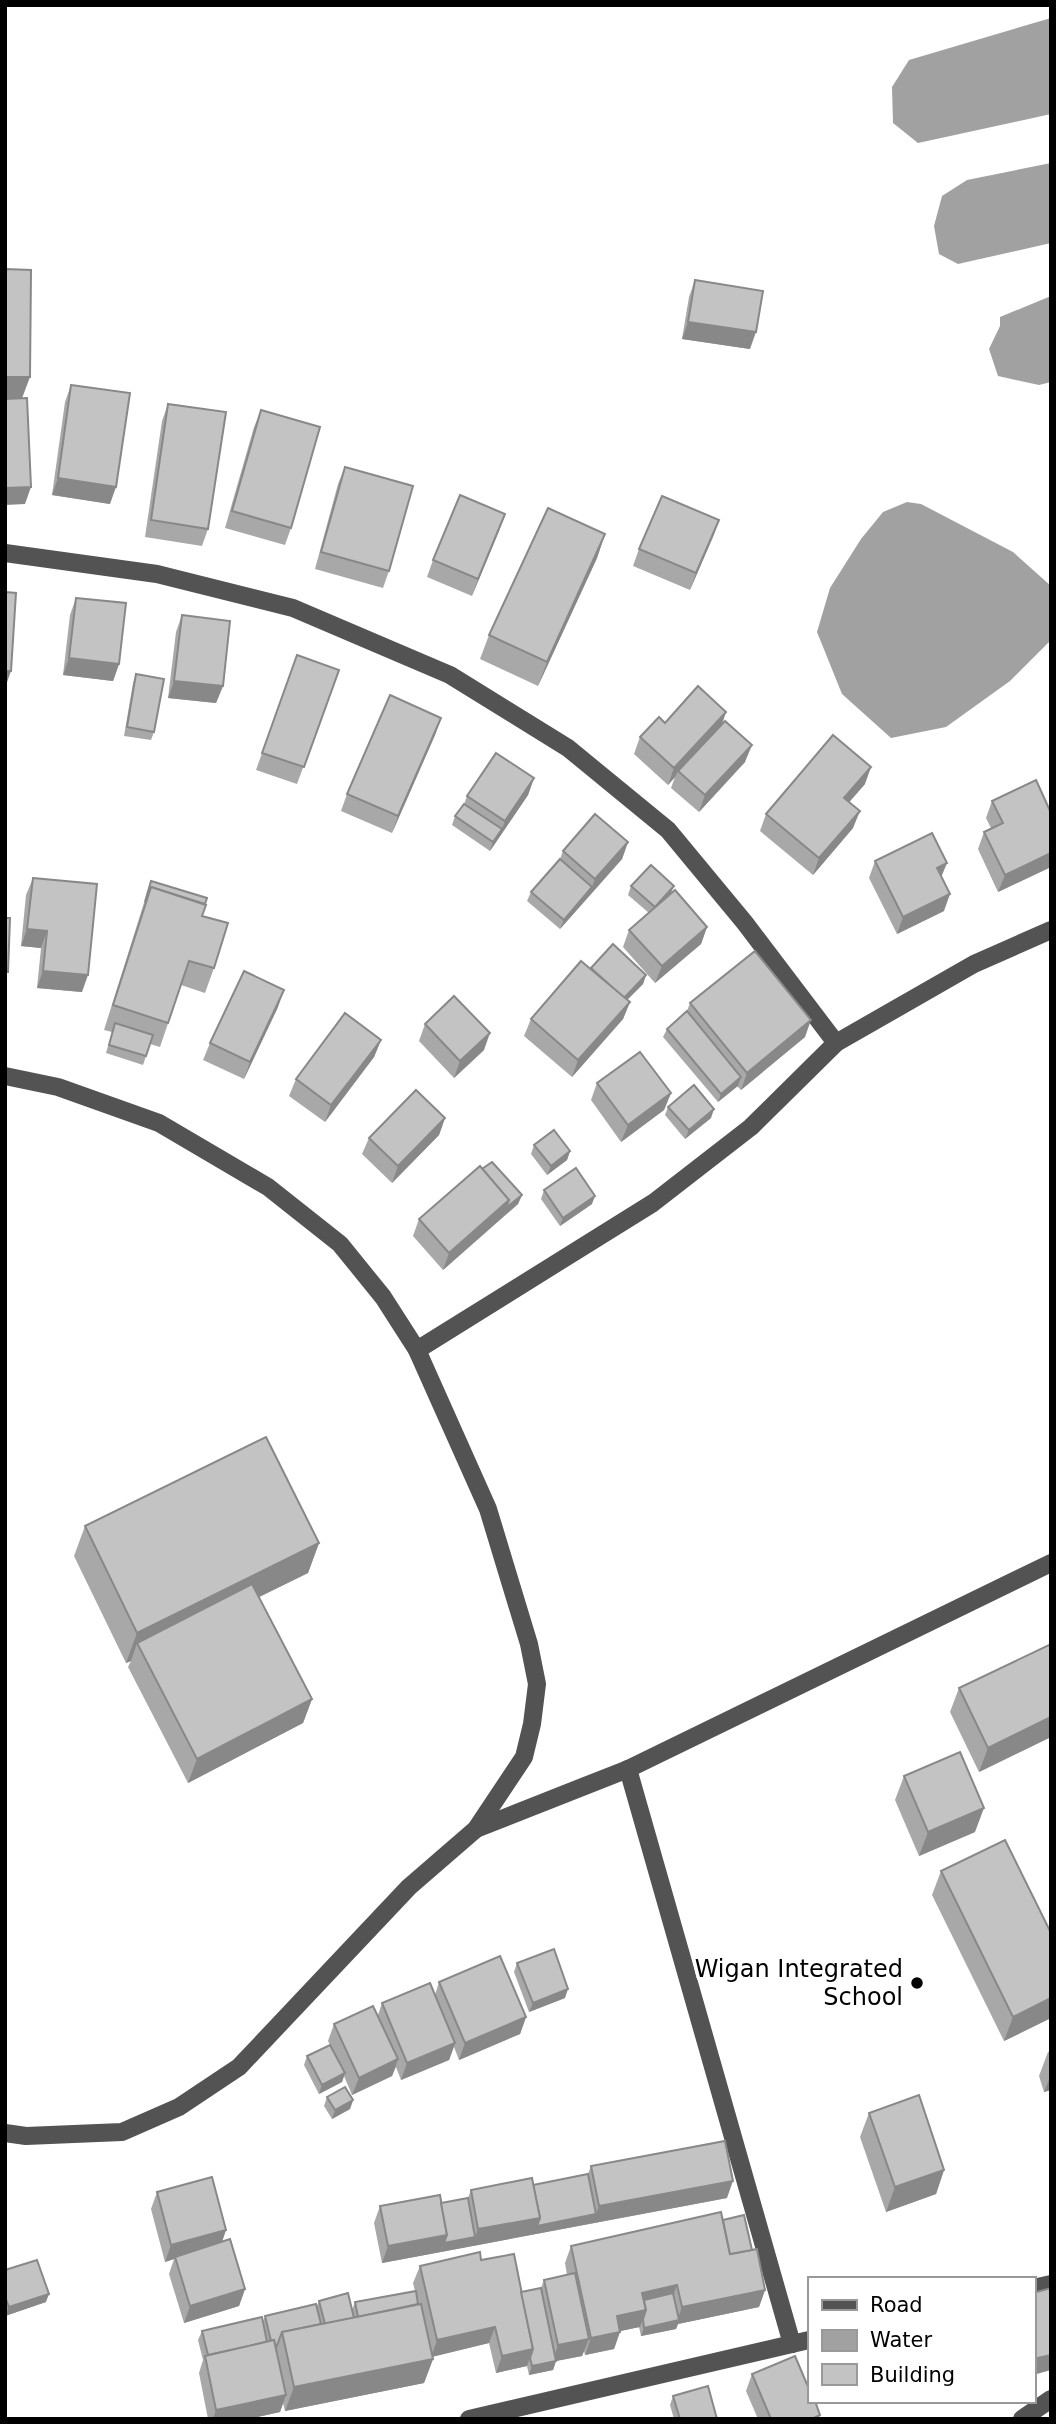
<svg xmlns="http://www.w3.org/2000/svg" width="1056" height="2424" viewBox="0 0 1056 2424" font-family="'DejaVu Sans',sans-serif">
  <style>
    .water { fill: #a1a1a1 }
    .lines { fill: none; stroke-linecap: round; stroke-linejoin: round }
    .minor { stroke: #535353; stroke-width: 18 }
    .wall { fill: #a8a8a8 }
    .shaded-wall { fill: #888 }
    .building { fill: #c3c3c3; stroke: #888; stroke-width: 2 }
    .poi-dot { fill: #000; stroke: #fff; stroke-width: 2.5 }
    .labels { text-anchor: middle; stroke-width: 7; stroke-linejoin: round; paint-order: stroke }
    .poi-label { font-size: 24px; fill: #000; stroke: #fff; text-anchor: end }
  </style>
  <rect width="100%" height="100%" fill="#fff"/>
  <g class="water">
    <polygon points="1051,18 1051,114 918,143 893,123 892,87 909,60"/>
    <polygon points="1051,163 1051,243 958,264 939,254 934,226 942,196 967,180"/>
    <polygon points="1051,296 1051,382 1039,385 998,376 989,349 1000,326 1000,317"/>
    <polygon points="907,502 921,504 1013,552 1051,586 1051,640 1010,681 946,727 891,738 842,694 817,632 830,588 861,539 883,512"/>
  </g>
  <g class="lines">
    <g class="minor">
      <polyline points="5,553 157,574 293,608 450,675 568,748 668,830 745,923 836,1043"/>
      <polyline points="5,1076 58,1087 159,1123 268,1187 340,1244 383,1297 417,1350 488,1509 529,1644 537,1684 532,1724 524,1757 476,1829 409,1887 239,2067 179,2107 122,2132 26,2136 5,2133"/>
      <polyline points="417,1350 653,1203 751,1127 836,1043 974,964 1051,930"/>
      <polyline points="628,1769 792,2344"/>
      <polyline points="476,1829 628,1769 1051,1563"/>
      <polyline points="1033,2288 1051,2284"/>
      <polyline points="469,2419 809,2340"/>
      <polyline points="1022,2419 1051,2399"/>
    </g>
  </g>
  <g class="wall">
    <polygon points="695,280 750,349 682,339 689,297"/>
    <polygon points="71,385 110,504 52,495 65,402"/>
    <polygon points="168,404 208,529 202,546 145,537 162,421"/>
    <polygon points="261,410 291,528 285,545 225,528 254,427"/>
    <polygon points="345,467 389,571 383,588 315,569 338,484"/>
    <polygon points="505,514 472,596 427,577 433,560"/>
    <polygon points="719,520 690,590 633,566 639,549"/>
    <polygon points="605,534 597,558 538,686 480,659 489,635"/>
    <polygon points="76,598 119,664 113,681 63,675 70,615"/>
    <polygon points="182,615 223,686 216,703 168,698 176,632"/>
    <polygon points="297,655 339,670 297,784 256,770"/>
    <polygon points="136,674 154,732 151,740 124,736 133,683"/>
    <polygon points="726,712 722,724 745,762 699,812 671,788 675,777 668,785 634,754 640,737 665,723"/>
    <polygon points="441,718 435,735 392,833 341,811 347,794"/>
    <polygon points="534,778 528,795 490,851 452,825 455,816 464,804 467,796"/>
    <polygon points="865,784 849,802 853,828 813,875 760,831 766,814"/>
    <polygon points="992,801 1051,813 1051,867 998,892 978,849 984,832 991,828 986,818"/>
    <polygon points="628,842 622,859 560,929 527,901 531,892 560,859 563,851"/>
    <polygon points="875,861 942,877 944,911 897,934 869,878"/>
    <polygon points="33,878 82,992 37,988 41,948 21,946 26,895"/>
    <polygon points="631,886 671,894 707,927 701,944 655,983 623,947 629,930 649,913 628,895"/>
    <polygon points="148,890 202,916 214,968 205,993 181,985 160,1047 150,1044 143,1065 106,1053 112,1032 104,1030"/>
    <polygon points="590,969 646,975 643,984 627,1000 630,1002 623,1019 572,1077 524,1036 531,1019"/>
    <polygon points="690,1003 805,1037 741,1090 737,1086 718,1102 663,1037 667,1029 687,1011"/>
    <polygon points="278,1007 244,1079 203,1060 210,1043"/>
    <polygon points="425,1024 484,1050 454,1078 419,1041"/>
    <polygon points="381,1040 374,1057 325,1122 289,1096 296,1079"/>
    <polygon points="597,1083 671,1093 664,1110 621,1142 591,1100"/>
    <polygon points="668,1107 711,1118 685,1139 665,1115"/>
    <polygon points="445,1118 439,1135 392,1183 362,1154 369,1138"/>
    <polygon points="534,1145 570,1151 567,1160 547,1175 531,1154"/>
    <polygon points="482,1169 522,1195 518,1204 443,1270 413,1236 419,1219"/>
    <polygon points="544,1190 592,1204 560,1226 541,1199"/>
    <polygon points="85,1526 319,1543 308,1573 259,1597 312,1699 303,1723 188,1783 128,1667 131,1661 126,1663 74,1556"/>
    <polygon points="1051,1644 1051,1737 979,1772 950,1712 959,1688"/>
    <polygon points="904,1776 975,1832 919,1856 895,1800"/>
    <polygon points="941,1871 1051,1933 1051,2018 1004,2041 932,1895"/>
    <polygon points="517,1963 565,1998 529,2012 514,1972"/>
    <polygon points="439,1982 526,2017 520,2034 459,2060 454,2047 449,2060 401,2080 396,2067 392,2076 352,2095 344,2076 342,2082 319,2094 304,2065 307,2056 330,2045 328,2041 334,2024 378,2015 382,2003 435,1995"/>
    <polygon points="1051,2051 1051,2090 1044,2092 1039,2076 1048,2052"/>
    <polygon points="327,2097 353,2100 350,2109 332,2119 324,2106"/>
    <polygon points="869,2113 944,2170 936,2194 886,2212 860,2137"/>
    <polygon points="591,2166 727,2198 382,2263 374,2223 380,2206 441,2203 468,2198 471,2190 533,2185 588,2174"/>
    <polygon points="157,2192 226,2230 222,2242 245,2289 239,2306 184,2323 169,2274 174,2259 165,2262 151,2209"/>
    <polygon points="723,2220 752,2250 765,2290 759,2307 678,2324 676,2329 641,2336 639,2327 620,2331 614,2349 585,2355 584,2351 582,2356 556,2361 553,2370 529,2375 527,2366 496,2373 489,2343 432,2357 433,2359 424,2383 285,2411 283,2403 280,2412 248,2419 208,2419 199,2373 203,2360 198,2340 202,2331 263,2322 265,2316 317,2306 319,2301 352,2310 355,2302 415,2291 413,2283 420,2266 481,2260 521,2292 541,2288 544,2280 567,2275 565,2263 571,2246"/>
    <polygon points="5,2270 46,2302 5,2316"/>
    <polygon points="752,2374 820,2415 819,2419 758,2419 746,2391"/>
    <polygon points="673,2396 717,2419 674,2419 670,2405"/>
  </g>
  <g class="shaded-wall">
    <polygon points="688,322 756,332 750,349 682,339"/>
    <polygon points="5,377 30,377 21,401 5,401"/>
    <polygon points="58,478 116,487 110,504 52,495"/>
    <polygon points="31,487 25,504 5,505 5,488"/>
    <polygon points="505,514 499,531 472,596 478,579"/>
    <polygon points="719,520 713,537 690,590 696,573"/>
    <polygon points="605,534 597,558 538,686 547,662"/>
    <polygon points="69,658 119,664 113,681 63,675"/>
    <polygon points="5,671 11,671 5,688"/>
    <polygon points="174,681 223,686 216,703 168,698"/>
    <polygon points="726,712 720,729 678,771 675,777 668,785 674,768"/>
    <polygon points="441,718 435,735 392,833 398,816"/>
    <polygon points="752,745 745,762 699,812 705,795"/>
    <polygon points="871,767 865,784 838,815 844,798"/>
    <polygon points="534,778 528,795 490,851 493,842 502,829 505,821"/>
    <polygon points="860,811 853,828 813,875 819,858"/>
    <polygon points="628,842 622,859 560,929 564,920 592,887 595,879"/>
    <polygon points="1051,853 1051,867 998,892 1005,875"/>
    <polygon points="947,863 940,880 937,868"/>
    <polygon points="674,886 670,895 655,907"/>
    <polygon points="950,894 944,911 897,934 903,917"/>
    <polygon points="707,927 701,944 655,983 662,966"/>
    <polygon points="27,929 47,931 41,948 21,946"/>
    <polygon points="43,971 88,975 82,992 37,988"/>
    <polygon points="646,975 643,984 620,1007 623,999"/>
    <polygon points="284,990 278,1007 244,1079 250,1062"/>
    <polygon points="630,1002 623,1019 572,1077 578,1060"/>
    <polygon points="811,1020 805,1037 741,1090 747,1073"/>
    <polygon points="490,1033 484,1050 454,1078 460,1061"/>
    <polygon points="381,1040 374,1057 325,1122 331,1105"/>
    <polygon points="741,1077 738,1086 718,1102 721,1094"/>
    <polygon points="671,1093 664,1110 621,1142 628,1125"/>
    <polygon points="714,1109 711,1118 685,1139 689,1130"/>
    <polygon points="445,1118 439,1135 392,1183 398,1166"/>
    <polygon points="570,1151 567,1160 547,1175 551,1166"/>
    <polygon points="522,1195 518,1204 503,1217 506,1208"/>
    <polygon points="595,1196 592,1204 560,1226 563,1218"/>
    <polygon points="509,1200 503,1217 443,1270 449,1253"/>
    <polygon points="319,1543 308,1573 143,1654 137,1643 131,1661 126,1663 137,1633"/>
    <polygon points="312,1699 303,1723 188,1783 197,1759"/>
    <polygon points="1051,1717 1051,1737 979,1772 988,1748"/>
    <polygon points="984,1808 975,1832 919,1856 928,1832"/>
    <polygon points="568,1989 565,1998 529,2012 533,2003"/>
    <polygon points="1051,1998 1051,2018 1004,2041 1013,2017"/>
    <polygon points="526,2017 520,2034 459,2060 465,2043"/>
    <polygon points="455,2043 449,2060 401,2080 407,2063"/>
    <polygon points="398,2059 392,2076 352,2095 359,2078"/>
    <polygon points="345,2073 342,2082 319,2094 322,2085"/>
    <polygon points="1051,2075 1051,2090 1044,2092"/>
    <polygon points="353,2100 350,2109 332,2119 335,2110"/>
    <polygon points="944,2170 936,2194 886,2212 895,2187"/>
    <polygon points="733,2181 727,2198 441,2252 444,2243 475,2237 478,2229 540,2218 596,2214 599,2206"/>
    <polygon points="226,2230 220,2247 175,2257 174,2259 165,2262 171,2245"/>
    <polygon points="447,2235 441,2252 382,2263 388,2246"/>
    <polygon points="677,2285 671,2302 641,2309 642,2293"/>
    <polygon points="245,2289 239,2306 184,2323 190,2306"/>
    <polygon points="765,2290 759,2307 678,2324 676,2329 641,2336 644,2328 677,2321 682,2307"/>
    <polygon points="49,2294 46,2302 5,2316 9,2307"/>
    <polygon points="646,2310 640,2327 611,2333 617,2316"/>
    <polygon points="495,2327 489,2343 431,2357 437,2340"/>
    <polygon points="620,2332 614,2349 585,2355 591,2338"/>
    <polygon points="589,2339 582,2356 556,2361 553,2370 529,2375 532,2366 552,2362 558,2345"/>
    <polygon points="533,2349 527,2366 496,2373 502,2356"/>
    <polygon points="1051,2355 1051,2370 1033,2375 1033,2359"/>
    <polygon points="433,2359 424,2383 285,2411 294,2387"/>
    <polygon points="286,2395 280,2412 248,2419 213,2419 216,2410"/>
  </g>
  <g class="building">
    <polygon points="5,269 31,270 30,377 5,377"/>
    <polygon points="695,280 763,291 756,332 688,322"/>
    <polygon points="71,385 130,393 116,487 58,478"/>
    <polygon points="27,398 31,487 5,488 5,399"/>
    <polygon points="168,404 226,412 208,529 151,520"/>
    <polygon points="261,410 320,427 291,528 232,511"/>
    <polygon points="345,467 413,486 389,571 321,552"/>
    <polygon points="460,495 505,514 478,579 433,560"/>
    <polygon points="662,496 719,520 696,573 639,549"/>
    <polygon points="548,508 605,534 547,662 489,635"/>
    <polygon points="5,592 16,593 11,671 5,671"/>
    <polygon points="76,598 126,603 119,664 69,658"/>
    <polygon points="182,615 230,621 223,686 174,681"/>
    <polygon points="297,655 339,670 304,767 262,753"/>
    <polygon points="136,674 164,679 154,732 127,727"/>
    <polygon points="698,686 726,712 674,768 640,737 659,717 665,723"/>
    <polygon points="390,695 441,718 398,816 347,794"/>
    <polygon points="725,721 752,745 705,795 678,771"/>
    <polygon points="833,735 871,767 844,798 860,811 819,858 766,814"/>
    <polygon points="496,753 534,778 505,821 467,796"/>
    <polygon points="1036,780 1051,813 1051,853 1005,875 984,832 1003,823 992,801"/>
    <polygon points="464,804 502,829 493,842 455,816"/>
    <polygon points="595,814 628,842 595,879 563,851"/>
    <polygon points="932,833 947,863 937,868 950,894 903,917 875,861"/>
    <polygon points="560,859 592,887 564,920 531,892"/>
    <polygon points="651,865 674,886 655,907 631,886"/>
    <polygon points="33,878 97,884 88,975 43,971 47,931 27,929"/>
    <polygon points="151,881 207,898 205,904 151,887 145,902"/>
    <polygon points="151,887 206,905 202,916 228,923 214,968 189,961 168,1023 113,1005"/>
    <polygon points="675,890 707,927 662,966 629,930"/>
    <polygon points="5,918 10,918 8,972 5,972"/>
    <polygon points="613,944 646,975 624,998 591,968"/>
    <polygon points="755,951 811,1020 747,1073 690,1003"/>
    <polygon points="581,961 630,1002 578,1060 531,1019"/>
    <polygon points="244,971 284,990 250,1062 210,1043"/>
    <polygon points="454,996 490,1033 460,1061 425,1024"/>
    <polygon points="687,1011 741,1077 721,1094 667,1029"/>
    <polygon points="345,1013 381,1040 331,1105 296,1079"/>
    <polygon points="115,1023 153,1035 146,1056 109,1045"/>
    <polygon points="640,1052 671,1093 628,1125 597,1083"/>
    <polygon points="694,1085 714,1109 689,1130 668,1107"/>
    <polygon points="416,1090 445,1118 398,1166 369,1138"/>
    <polygon points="554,1130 570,1151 551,1166 534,1145"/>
    <polygon points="492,1162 522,1195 506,1208 509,1200 482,1169"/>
    <polygon points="480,1166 509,1200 449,1253 419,1219"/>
    <polygon points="576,1168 595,1196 563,1218 544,1190"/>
    <polygon points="266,1437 319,1543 137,1633 85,1526"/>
    <polygon points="252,1584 312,1699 197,1759 137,1643"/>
    <polygon points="1051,1644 1051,1717 988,1748 959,1688"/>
    <polygon points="960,1752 984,1808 928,1832 904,1776"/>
    <polygon points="1005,1840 1051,1933 1051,1998 1013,2017 941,1871"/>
    <polygon points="554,1949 568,1989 533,2003 517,1963"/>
    <polygon points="500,1956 526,2017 465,2043 439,1982"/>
    <polygon points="430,1983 455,2043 407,2063 382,2003"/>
    <polygon points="373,2006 398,2059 359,2078 334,2024"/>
    <polygon points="330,2045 345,2073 322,2085 307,2056"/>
    <polygon points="345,2087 353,2100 335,2110 327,2097"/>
    <polygon points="919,2095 944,2170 895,2187 869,2113"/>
    <polygon points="725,2141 733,2181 599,2206 591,2166"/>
    <polygon points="588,2174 596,2214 537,2226 540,2218 533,2185"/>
    <polygon points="212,2177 226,2230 171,2245 157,2192"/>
    <polygon points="532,2178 540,2218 478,2229 471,2190"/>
    <polygon points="440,2195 447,2235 388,2246 380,2206"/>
    <polygon points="468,2198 475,2237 444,2243 447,2235 441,2203"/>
    <polygon points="721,2212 730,2254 757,2249 765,2290 682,2307 677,2285 642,2293 646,2310 617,2316 620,2332 591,2338 571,2246"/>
    <polygon points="744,2215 752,2250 730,2254 723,2220"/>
    <polygon points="230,2239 245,2289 190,2306 175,2257"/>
    <polygon points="480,2252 481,2260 514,2254 533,2349 502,2356 495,2327 437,2340 420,2266"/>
    <polygon points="37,2260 49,2294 9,2307 5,2297 5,2270"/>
    <polygon points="575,2273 589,2339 558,2345 544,2280"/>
    <polygon points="541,2288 556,2361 532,2366 530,2358 533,2349 521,2292"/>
    <polygon points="1051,2288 1051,2355 1033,2359 1033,2293"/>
    <polygon points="416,2291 418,2304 358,2317 355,2302"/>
    <polygon points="348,2293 354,2318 325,2324 319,2301"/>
    <polygon points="673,2293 679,2320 644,2328 643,2319 646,2310 644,2300"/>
    <polygon points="316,2304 321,2324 282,2332 276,2348 274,2340 271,2341 265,2316"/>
    <polygon points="421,2304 433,2359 294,2387 282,2332"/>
    <polygon points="262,2317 267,2342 208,2355 202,2331"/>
    <polygon points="274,2340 286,2395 216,2410 205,2356"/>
    <polygon points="795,2356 809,2389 809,2401 815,2401 820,2415 812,2419 771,2419 752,2374"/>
    <polygon points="708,2386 717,2419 680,2419 673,2396"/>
  </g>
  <circle class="poi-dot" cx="917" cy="1983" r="7"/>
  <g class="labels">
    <g class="poi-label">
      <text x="903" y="1977">Wigan Integrated<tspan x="903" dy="28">School</tspan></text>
    </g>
  </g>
  <rect width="1056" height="2424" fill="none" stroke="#000000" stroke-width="14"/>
  <rect x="808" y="2277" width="228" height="126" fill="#ffffff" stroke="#999999" stroke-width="2"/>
  <rect x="822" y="2300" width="35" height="10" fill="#535353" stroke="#999999" stroke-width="2"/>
  <text x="870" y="2312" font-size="21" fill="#000000">Road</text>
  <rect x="822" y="2330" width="35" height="21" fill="#a1a1a1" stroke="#999999" stroke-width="2"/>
  <text x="870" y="2347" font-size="21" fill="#000000">Water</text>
  <rect x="822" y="2364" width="35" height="21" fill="#c3c3c3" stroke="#999999" stroke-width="2"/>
  <text x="870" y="2382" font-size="21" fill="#000000">Building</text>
</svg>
